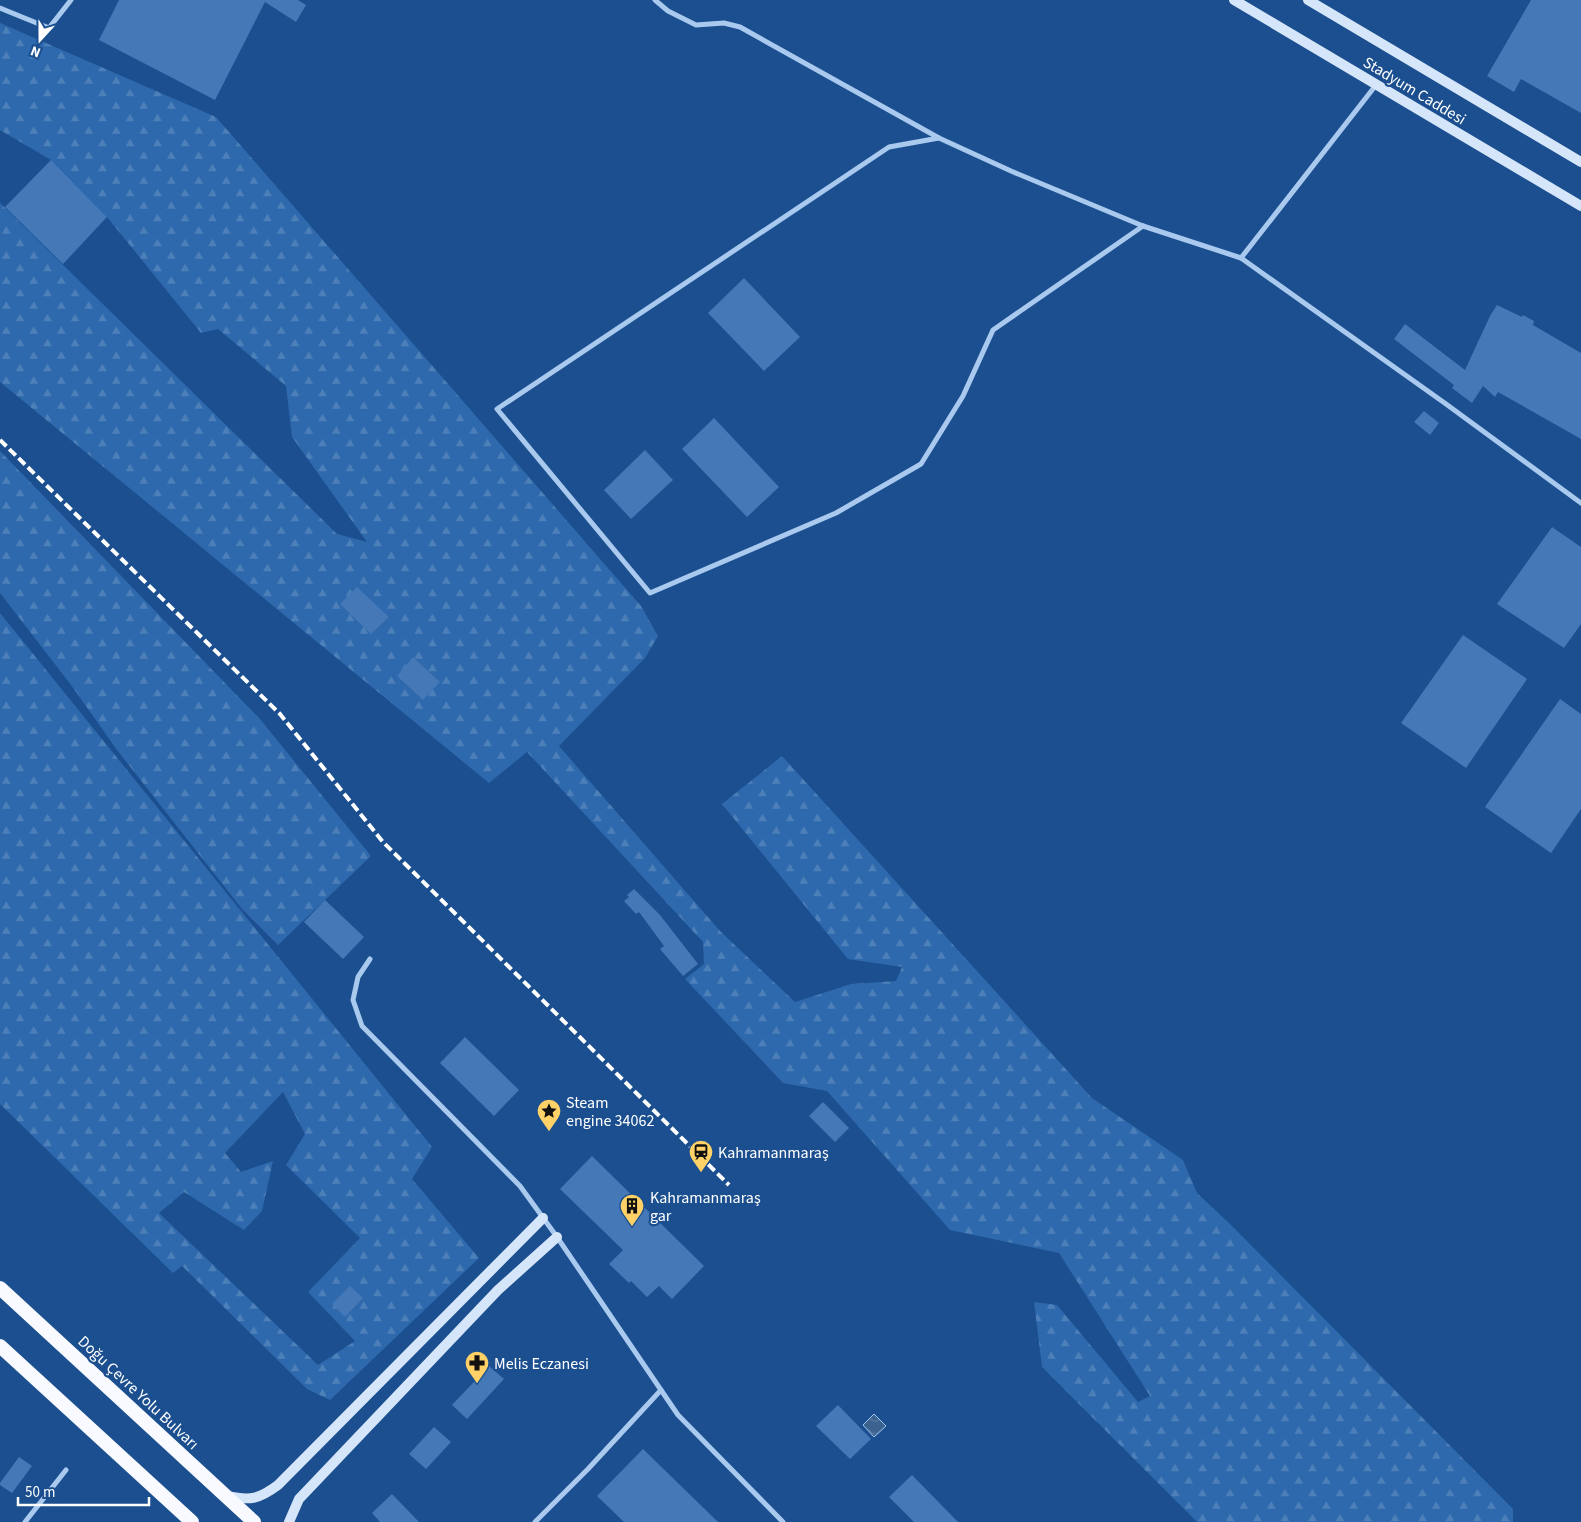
<svg xmlns="http://www.w3.org/2000/svg" width="1581" height="1522" viewBox="0 0 1581 1522" font-family="'Source Sans 3',sans-serif">
  <style>
    .forest { fill: url(#forest-firs); fill-rule: evenodd }
    .water { fill: url(#water-waves); stroke: #9cc4f0 }
    .building { fill: #4478b7 }
    .lines { fill: none; stroke-linecap: round; stroke-linejoin: round }
    .minor { stroke: #a9c9ee; stroke-width: 5 }
    .secondary { stroke: #d6e6fa; stroke-width: 10 }
    .trunk { stroke: #f8faff; stroke-width: 14 }
    .rail { stroke: #fff; stroke-width: 4; stroke-dasharray: 9 4; stroke-linecap: butt }
    .labels { text-anchor: middle; stroke-width: 4.5; stroke-linejoin: round; paint-order: stroke }
    .street-label { font-size: 16px; fill: #fff; stroke: #1b4f8f }
    .poi-label { font-size: 16px; fill: #fff; stroke: #1b4f8f; text-anchor: start }
  </style>
  <defs>
    <pattern id="forest-firs" width="22" height="20" patternUnits="userSpaceOnUse" patternTransform="scale(1.25)"><rect width="22" height="20" fill="#2e69ad"/><path d="M5 1l3.5 6h-7zM16 11l3.5 6h-7z" fill="#4d80b9"/></pattern>
    <pattern id="water-waves" width="16" height="10" patternUnits="userSpaceOnUse" patternTransform="scale(1.25)"><rect width="16" height="10" fill="#3c6290"/><path d="M0 5q4-4 8 0t8 0" fill="none" stroke="#597aa1"/></pattern>
  </defs>
  <rect width="100%" height="100%" fill="#1b4f8f"/>
  <g class="forest">
    <polygon points="0,23 216,117 641,606 658,636 645,658 559,746 720,931 795,1002 851,984 896,981 902,967 848,959 722,804 782,756 1092,1098 1183,1160 1197,1193 1232,1226 1513,1509 1513,1522 1197,1522 1042,1367 1034,1302 1057,1305 1138,1402 1150,1396 1059,1253 950,1230 827,1091 783,1083 685,979 704,964 703,942 527,752 489,783 0,382 0,203 337,534 367,542 292,437 286,386 218,329 201,333 107,217 51,160 0,130"/>
    <polygon points="0,451 260,719 371,856 278,945 242,909 117,750 71,685 0,593"/>
    <path d="M0,613L432,1147L412,1179L479,1258L330,1400L307,1389L182,1266L173,1273L0,1104ZM283,1092L305,1134L286,1165L360,1238L308,1292L355,1341L318,1365L159,1213L184,1192L244,1230L262,1211L273,1161L241,1172L225,1153Z"/>
  </g>
  <polygon class="water" points="874,1414 886,1426 874,1437 863,1425"/>
  <g class="building">
    <polygon points="119,0 298,0 306,5 296,22 265,2 215,100 99,40"/>
    <polygon points="1531,0 1581,0 1581,113 1521,79 1514,92 1487,76"/>
    <polygon points="51,160 107,217 63,264 5,207"/>
    <polygon points="744,278 800,337 764,371 708,313"/>
    <polygon points="1497,305 1522,317 1523,315 1534,321 1533,325 1581,353 1581,439 1498,392 1495,397 1483,386 1472,403 1452,388 1454,385 1394,339 1405,324 1465,370 1490,316"/>
    <polygon points="1424,411 1439,423 1430,435 1414,422"/>
    <polygon points="714,418 779,487 747,517 682,449"/>
    <polygon points="645,450 673,480 631,519 604,490"/>
    <polygon points="1552,527 1581,547 1581,624 1564,648 1497,604"/>
    <polygon points="357,587 389,617 371,634 340,604"/>
    <polygon points="1463,635 1527,679 1466,768 1401,723"/>
    <polygon points="413,657 440,682 423,700 397,676"/>
    <polygon points="1560,699 1581,714 1581,809 1551,853 1485,807"/>
    <polygon points="634,889 660,915 698,964 683,976 660,949 664,946 639,912 636,914 624,901 629,897 627,895"/>
    <polygon points="325,900 364,937 343,959 304,922"/>
    <polygon points="465,1037 519,1090 494,1116 440,1063"/>
    <polygon points="823,1102 849,1128 835,1142 809,1116"/>
    <polygon points="592,1156 704,1266 672,1299 659,1286 647,1297 631,1281 629,1283 609,1264 623,1250 560,1189"/>
    <polygon points="350,1286 363,1298 345,1317 332,1304"/>
    <polygon points="489,1366 504,1379 467,1419 452,1405"/>
    <polygon points="838,1405 871,1439 850,1459 816,1426"/>
    <polygon points="434,1427 451,1442 426,1469 409,1454"/>
    <polygon points="643,1449 718,1522 624,1522 597,1496"/>
    <polygon points="19,1457 32,1466 12,1493 0,1485 0,1483"/>
    <polygon points="912,1475 958,1522 914,1522 889,1497"/>
    <polygon points="392,1494 419,1522 380,1522 372,1513"/>
  </g>
  <g class="lines">
    <g class="minor">
      <polyline points="655,0 668,11 696,25 724,23 740,27 939,138 1011,171 1143,226 1241,258 1446,404 1581,503"/>
      <polyline points="0,8 49,28 71,0"/>
      <polyline points="939,138 889,147 497,409 650,593 836,513 921,464 963,396 993,330 1143,226"/>
      <polyline points="1241,258 1376,85"/>
      <polyline points="370,959 358,977 353,1000 362,1026 520,1186 557,1237 678,1415 783,1522"/>
      <polyline points="25,1522 66,1470"/>
      <polyline points="535,1522 588,1469 661,1390"/>
    </g>
    <g class="secondary">
      <polyline points="1234,0 1581,206"/>
      <polyline points="1308,0 1581,162"/>
      <path d="M227,1496C251,1501 259,1499 278,1485L543,1218"/>
      <polyline points="289,1522 299,1499 498,1290 557,1237"/>
    </g>
    <g class="trunk">
      <polyline points="0,1288 254,1522"/>
      <polyline points="0,1346 192,1522"/>
    </g>
    <polyline class="rail" points="0,440 280,714 383,842 729,1185"/>
  </g>
  <defs>
    <symbol id="sight-pin" viewBox="-11 -11 22 30"><path d="M0 17L-7.5 6A9.5 9.5 0 1 1 7.5 6Z" fill="#ffd166" stroke="#1b4f8f"/><path d="M0-6L1.8-2.2L6-1.7L2.9 1.2L3.7 5.4L0 3.3L-3.7 5.4L-2.9 1.2L-6-1.7L-1.8-2.2Z" fill="#111"/></symbol>
    <symbol id="station-pin" viewBox="-11 -11 22 30"><path d="M0 17L-7.5 6A9.5 9.5 0 1 1 7.5 6Z" fill="#ffd166" stroke="#1b4f8f"/><path d="M-3-6H3Q5-6 5-4V2Q5 4 3 4L4.5 6H3L1.5 4h-3L-3 6H-4.5L-3 4Q-5 4-5 2V-4Q-5-6-3-6ZM-3.5-4v3h7v-3ZM-3.5 1v1.5H-2V1ZM2 1v1.5H3.5V1Z" fill="#111"/></symbol>
    <symbol id="building-pin" viewBox="-11 -11 22 30"><path d="M0 17L-7.5 6A9.5 9.5 0 1 1 7.5 6Z" fill="#ffd166" stroke="#1b4f8f"/><path d="M-4-6H4V6H1V3H-1V6H-4ZM-2.5-4.3h1.7v1.8h-1.7ZM.8-4.3h1.7v1.8H.8ZM-2.5-1h1.7V.8h-1.7ZM.8-1h1.7V.8H.8Z" fill="#111"/></symbol>
    <symbol id="pharmacy-pin" viewBox="-11 -11 22 30"><path d="M0 17L-7.5 6A9.5 9.5 0 1 1 7.5 6Z" fill="#ffd166" stroke="#1b4f8f"/><path d="M-2-6h4v4h4v4h-4v4h-4v-4h-4v-4h4Z" fill="#111"/></symbol>
  </defs>
  <g fill-rule="evenodd">
    <use href="#sight-pin" x="535" y="1097" width="28" height="38"/>
    <use href="#station-pin" x="687" y="1138" width="28" height="38"/>
    <use href="#building-pin" x="618" y="1192" width="28" height="38"/>
    <use href="#pharmacy-pin" x="463" y="1349" width="28" height="38"/>
  </g>
  <g class="labels">
    <g class="street-label">
      <text transform="translate(1415 90) rotate(31)" y="6">Stadyum Caddesi</text>
      <text transform="translate(139 1392) rotate(43)" y="6">Doğu Çevre Yolu Bulvarı</text>
    </g>
    <g class="poi-label">
      <text x="566" y="1108">Steam<tspan x="566" dy="18">engine 34062</tspan></text>
      <text x="718" y="1158">Kahramanmaraş</text>
      <text x="650" y="1203">Kahramanmaraş<tspan x="650" dy="18">gar</tspan></text>
      <text x="494" y="1369">Melis Eczanesi</text>
    </g>
  </g>
  <g transform="translate(40 40) rotate(201)" stroke="#1b4f8f" stroke-width="4" paint-order="stroke">
  <path d="M0-4L9 19L0 12L-9 19Z" fill="#ffffff"/>
  <text y="-8" font-size="14" font-weight="bold" text-anchor="middle" fill="#ffffff">N</text>
  </g>
  <path d="M18 1497v8h131v-8" fill="none" stroke="#ffffff" stroke-width="2.5"/>
  <text x="25" y="1497" font-size="15" fill="#ffffff" stroke="#1b4f8f" stroke-width="4" paint-order="stroke">50 m</text>
</svg>
